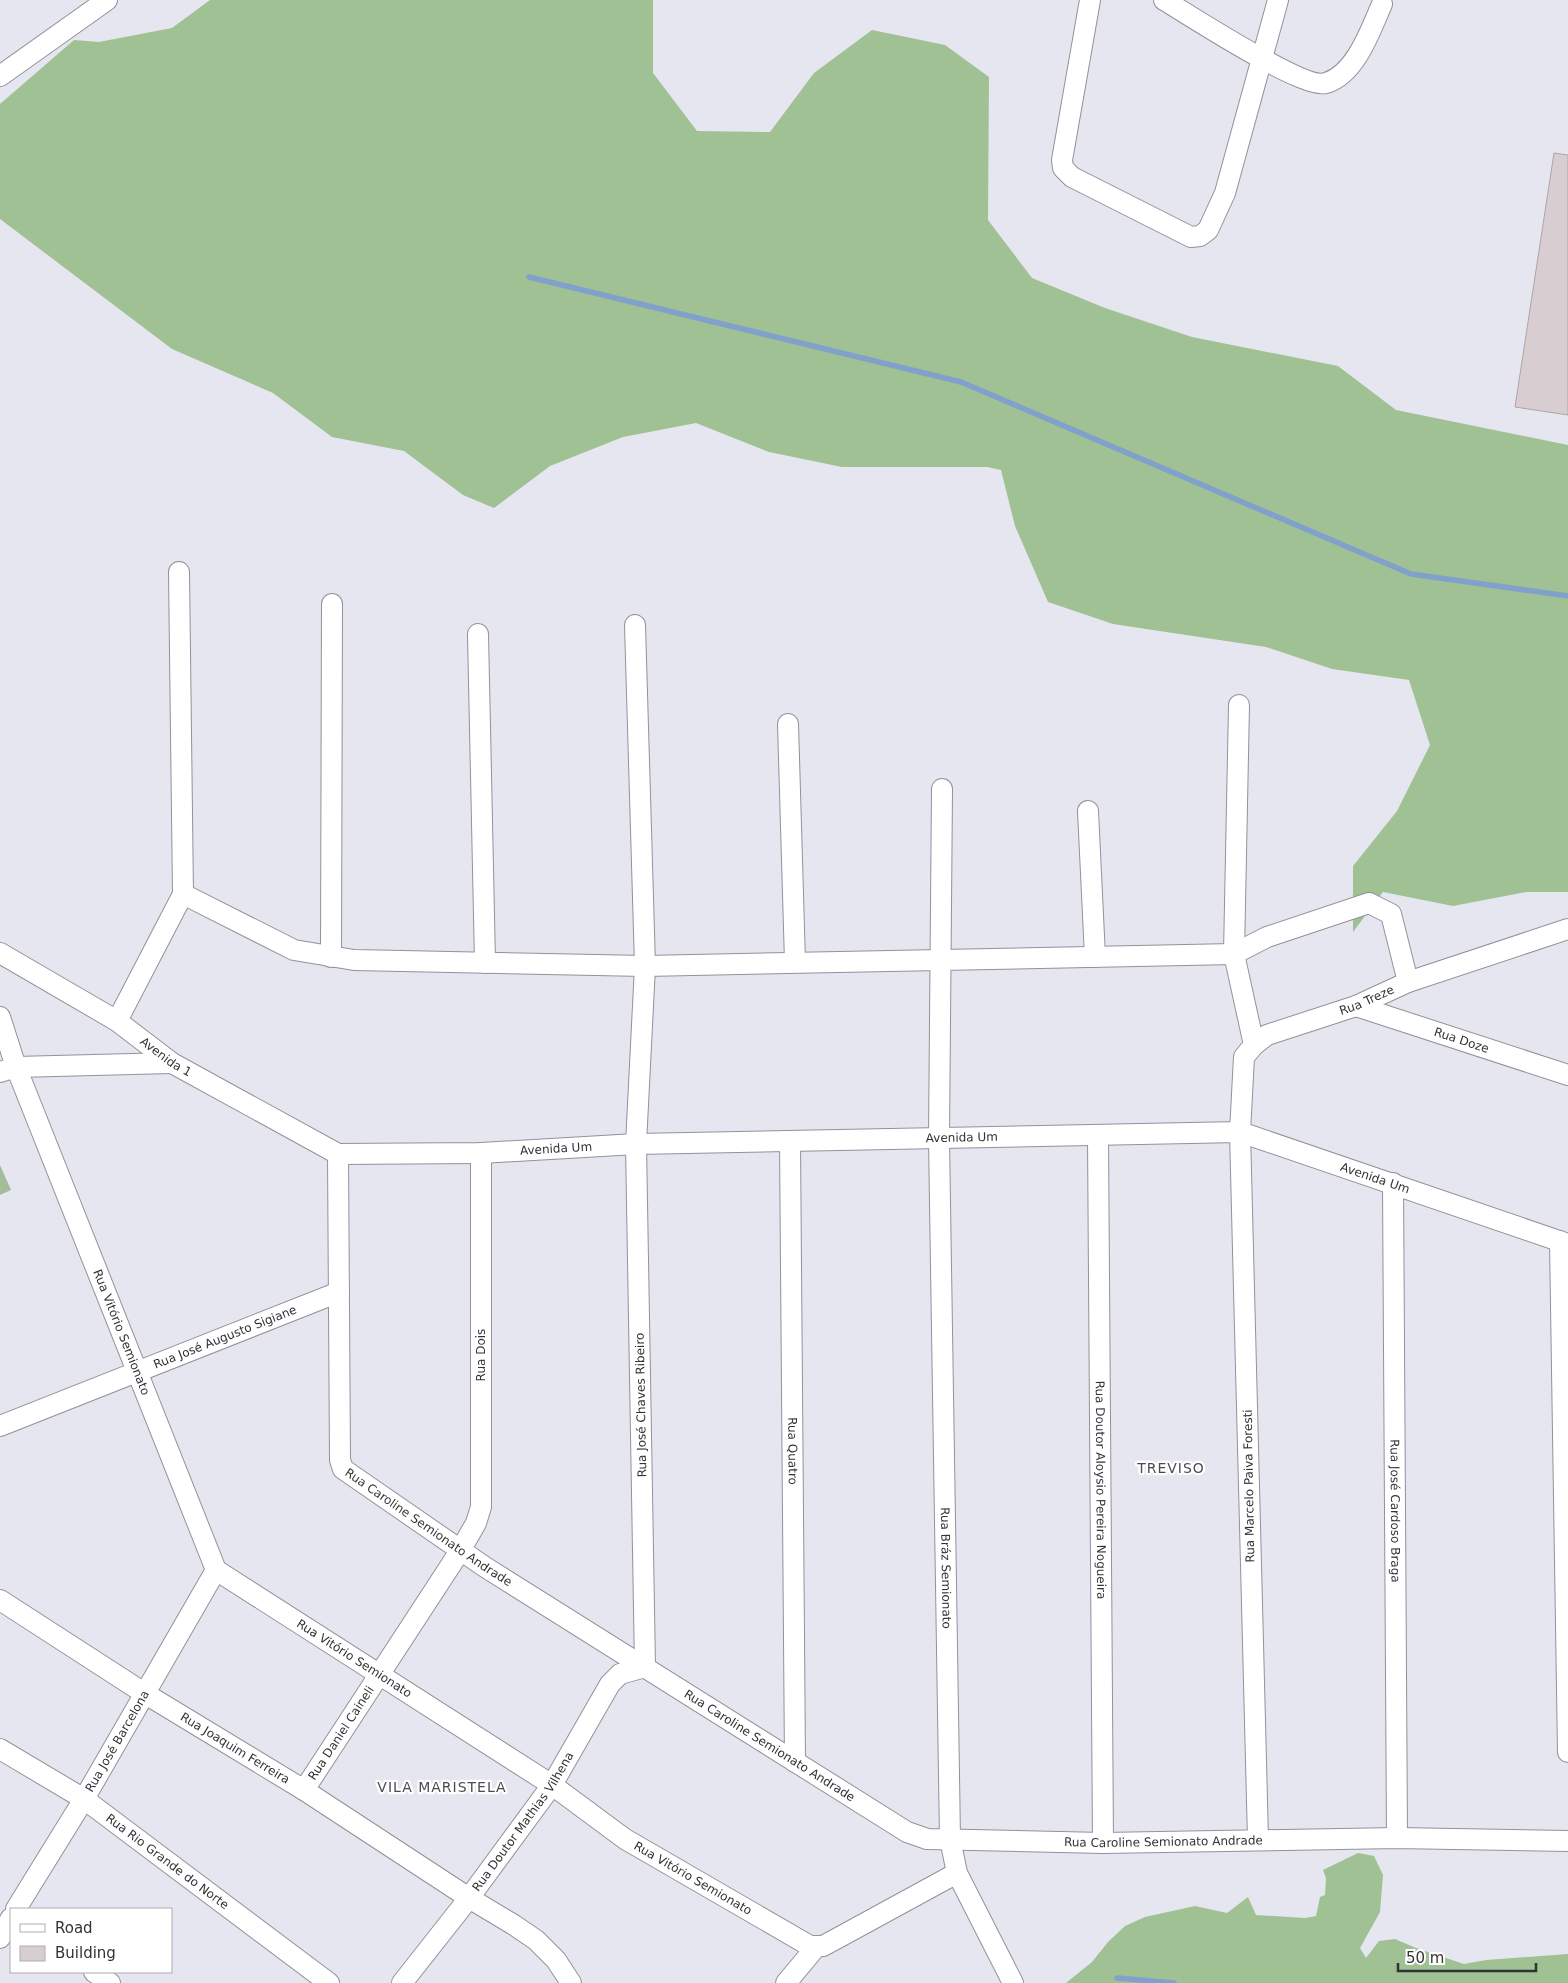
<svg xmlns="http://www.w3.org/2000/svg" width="1568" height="1983" viewBox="0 0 1568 1983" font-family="'DejaVu Sans',sans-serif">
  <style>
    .green { fill: #a3bd9a }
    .forest { fill: #9fc194 }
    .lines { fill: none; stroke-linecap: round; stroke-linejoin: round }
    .stream { stroke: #7fa1cb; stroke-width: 5.5 }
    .building { fill: #d8ced2; stroke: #aea4a8 }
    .minor-casing { stroke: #91929b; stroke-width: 22 }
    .minor { stroke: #fff; stroke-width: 20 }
    .labels { text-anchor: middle; stroke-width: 4.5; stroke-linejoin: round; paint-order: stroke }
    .street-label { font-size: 12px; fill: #323336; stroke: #fff }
    .neighbourhood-label { font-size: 14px; letter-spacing: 1px; fill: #4b4c53; stroke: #fff }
  </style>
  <rect width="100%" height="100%" fill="#e6e6f0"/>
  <polygon class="green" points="0,1165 11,1190 0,1195"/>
  <g class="forest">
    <polygon points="210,0 653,0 653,73 697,131 770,132 814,73 872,30 945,45 989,77 988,220 1032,278 1105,308 1192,337 1338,366 1396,410 1568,445 1568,892 1526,892 1453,906 1383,892 1353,932 1353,866 1397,811 1430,745 1409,680 1332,669 1266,647 1113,624 1048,602 1015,526 1001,470 987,467 842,467 769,452 696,423 623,437 550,466 494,508 463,495 404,451 332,437 273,393 172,349 0,219 0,104 74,40 99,42 172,28"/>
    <polygon points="1358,1853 1374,1856 1383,1875 1380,1912 1360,1948 1366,1958 1379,1941 1395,1939 1416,1948 1464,1964 1486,1960 1568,1954 1568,1983 1066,1983 1092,1962 1108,1942 1125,1926 1145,1917 1195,1906 1227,1913 1248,1897 1256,1915 1305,1918 1316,1916 1320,1897 1325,1895 1326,1878 1323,1870"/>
  </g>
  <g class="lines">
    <g class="stream">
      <polyline points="529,277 961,382 1411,574 1568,596"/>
      <polyline points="1117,1978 1174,1983"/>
    </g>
  </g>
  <polygon class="building" points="1554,153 1568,155 1568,415 1515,407"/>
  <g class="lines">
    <defs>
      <g id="minor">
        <polyline points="1090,0 1062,160 1063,168 1072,177 1191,237 1200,236 1208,230 1225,193 1278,0"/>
        <path d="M1164,0C1189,15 1304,90 1326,83C1356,74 1371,29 1382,4"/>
        <polyline points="0,76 107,0"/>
        <polyline points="478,634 485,963"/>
        <polyline points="1239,705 1234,954 1254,1045"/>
        <polyline points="788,724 795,962"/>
        <path id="s1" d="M942,789L939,1139L950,1839L957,1873L1013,1983"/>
        <polyline points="1088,811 1095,957"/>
        <polyline points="183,894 294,950 354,960 645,966 1234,954 1267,937 1369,903 1391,914 1408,982"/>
        <path id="s2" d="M0,953L117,1021L172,1063L338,1154L481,1153L636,1144L1240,1132L1568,1244"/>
        <polyline points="331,957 332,604"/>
        <path id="s3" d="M1356,1006L1568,1075"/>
        <path id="s4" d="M0,1017L16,1067L216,1570L552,1785L625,1839L810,1946H823L836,1939L957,1873"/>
        <polyline points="117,1021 183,894 179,572"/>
        <polyline points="0,1072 16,1067 172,1063"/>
        <path id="s5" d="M1098,1136L1103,1843"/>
        <path id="s6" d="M790,1141L795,1762"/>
        <path id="s7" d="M338,1154L340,1460L343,1469L485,1567L907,1832L927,1839L1103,1843L1397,1838L1568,1841"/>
        <path id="s8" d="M1393,1183L1397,1838"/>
        <polyline points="1560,1241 1568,1752"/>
        <path id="s9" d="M0,1426L339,1292"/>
        <path id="s10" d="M0,1600L144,1693L304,1790L469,1898L514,1925L536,1940L556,1960L571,1983"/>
        <path id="s11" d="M0,1749L84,1799L329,1983"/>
        <path id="s12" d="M304,1790L460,1551L476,1523L481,1507V1153"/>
        <path id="s13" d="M1258,1840L1240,1132L1244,1057L1254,1045L1267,1035L1356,1006L1408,982L1568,929"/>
        <path id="s14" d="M16,1909L84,1799L216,1570"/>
        <polyline points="0,1938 11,1918"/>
        <polyline points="94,1972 110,1983"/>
        <path id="s15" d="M402,1983L469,1898L552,1785L610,1684L620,1674L645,1667L636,1144L645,966L635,625"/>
        <polyline points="786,1983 816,1947"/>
      </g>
    </defs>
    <use href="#minor" class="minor-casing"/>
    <use href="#minor" class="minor"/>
  </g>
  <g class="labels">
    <g class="street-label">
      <text dy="4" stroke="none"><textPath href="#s13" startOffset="921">Rua Treze</textPath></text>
      <text dy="4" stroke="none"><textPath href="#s3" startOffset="111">Rua Doze</textPath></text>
      <text dy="4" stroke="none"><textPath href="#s2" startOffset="196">Avenida 1</textPath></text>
      <text dy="4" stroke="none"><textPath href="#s2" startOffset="1018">Avenida Um</textPath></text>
      <text dy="4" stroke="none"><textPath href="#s2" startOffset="612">Avenida Um</textPath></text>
      <text dy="4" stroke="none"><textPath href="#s2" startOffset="1439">Avenida Um</textPath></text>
      <text dy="4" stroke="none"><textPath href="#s4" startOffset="338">Rua Vitório Semionato</textPath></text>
      <text dy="4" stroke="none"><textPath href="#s9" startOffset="242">Rua José Augusto Sigiane</textPath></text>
      <text transform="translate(481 1355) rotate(-90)" y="4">Rua Dois</text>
      <text transform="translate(641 1405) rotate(-91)" y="4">Rua José Chaves Ribeiro</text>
      <text dy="4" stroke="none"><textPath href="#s6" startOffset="310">Rua Quatro</textPath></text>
      <text transform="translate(1249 1486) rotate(-91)" y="4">Rua Marcelo Paiva Foresti</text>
      <text dy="4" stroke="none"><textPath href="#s5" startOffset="354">Rua Doutor Aloysio Pereira Nogueira</textPath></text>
      <text dy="4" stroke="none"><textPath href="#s8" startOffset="328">Rua José Cardoso Braga</textPath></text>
      <text dy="4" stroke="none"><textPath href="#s7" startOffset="419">Rua Caroline Semionato Andrade</textPath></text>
      <text dy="4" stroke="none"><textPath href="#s1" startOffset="779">Rua Bráz Semionato</textPath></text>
      <text dy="4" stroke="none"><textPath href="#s4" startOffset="758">Rua Vitório Semionato</textPath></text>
      <text dy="4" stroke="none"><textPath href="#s12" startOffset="68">Rua Daniel Caineli</textPath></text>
      <text dy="4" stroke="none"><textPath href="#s14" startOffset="196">Rua José Barcelona</textPath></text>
      <text dy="4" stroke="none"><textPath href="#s7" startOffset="824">Rua Caroline Semionato Andrade</textPath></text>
      <text dy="4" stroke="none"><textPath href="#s10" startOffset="278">Rua Joaquim Ferreira</textPath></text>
      <text dy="4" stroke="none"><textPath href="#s15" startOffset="202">Rua Doutor Mathias Vilhena</textPath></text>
      <text dy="4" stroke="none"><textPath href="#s7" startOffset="1244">Rua Caroline Semionato Andrade</textPath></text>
      <text dy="4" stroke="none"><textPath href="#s11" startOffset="202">Rua Rio Grande do Norte</textPath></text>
      <text dy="4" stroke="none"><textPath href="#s4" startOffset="1162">Rua Vitório Semionato</textPath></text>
    </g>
    <g class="neighbourhood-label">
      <text x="1171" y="1473">TREVISO</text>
      <text x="442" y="1792">VILA MARISTELA</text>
    </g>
  </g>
  <rect x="10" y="1908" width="162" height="65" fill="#ffffff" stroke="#adadaf"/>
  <rect x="20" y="1924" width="25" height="8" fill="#ffffff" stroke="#adadaf"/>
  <text x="55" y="1933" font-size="15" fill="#323336">Road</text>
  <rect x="20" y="1946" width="25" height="15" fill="#d8ced2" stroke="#adadaf"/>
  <text x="55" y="1958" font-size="15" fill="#323336">Building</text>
  <path d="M1398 1963v8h138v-8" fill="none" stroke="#323336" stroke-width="2.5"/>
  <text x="1406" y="1963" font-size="15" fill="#323336" stroke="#ffffff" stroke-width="4" paint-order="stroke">50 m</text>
</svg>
